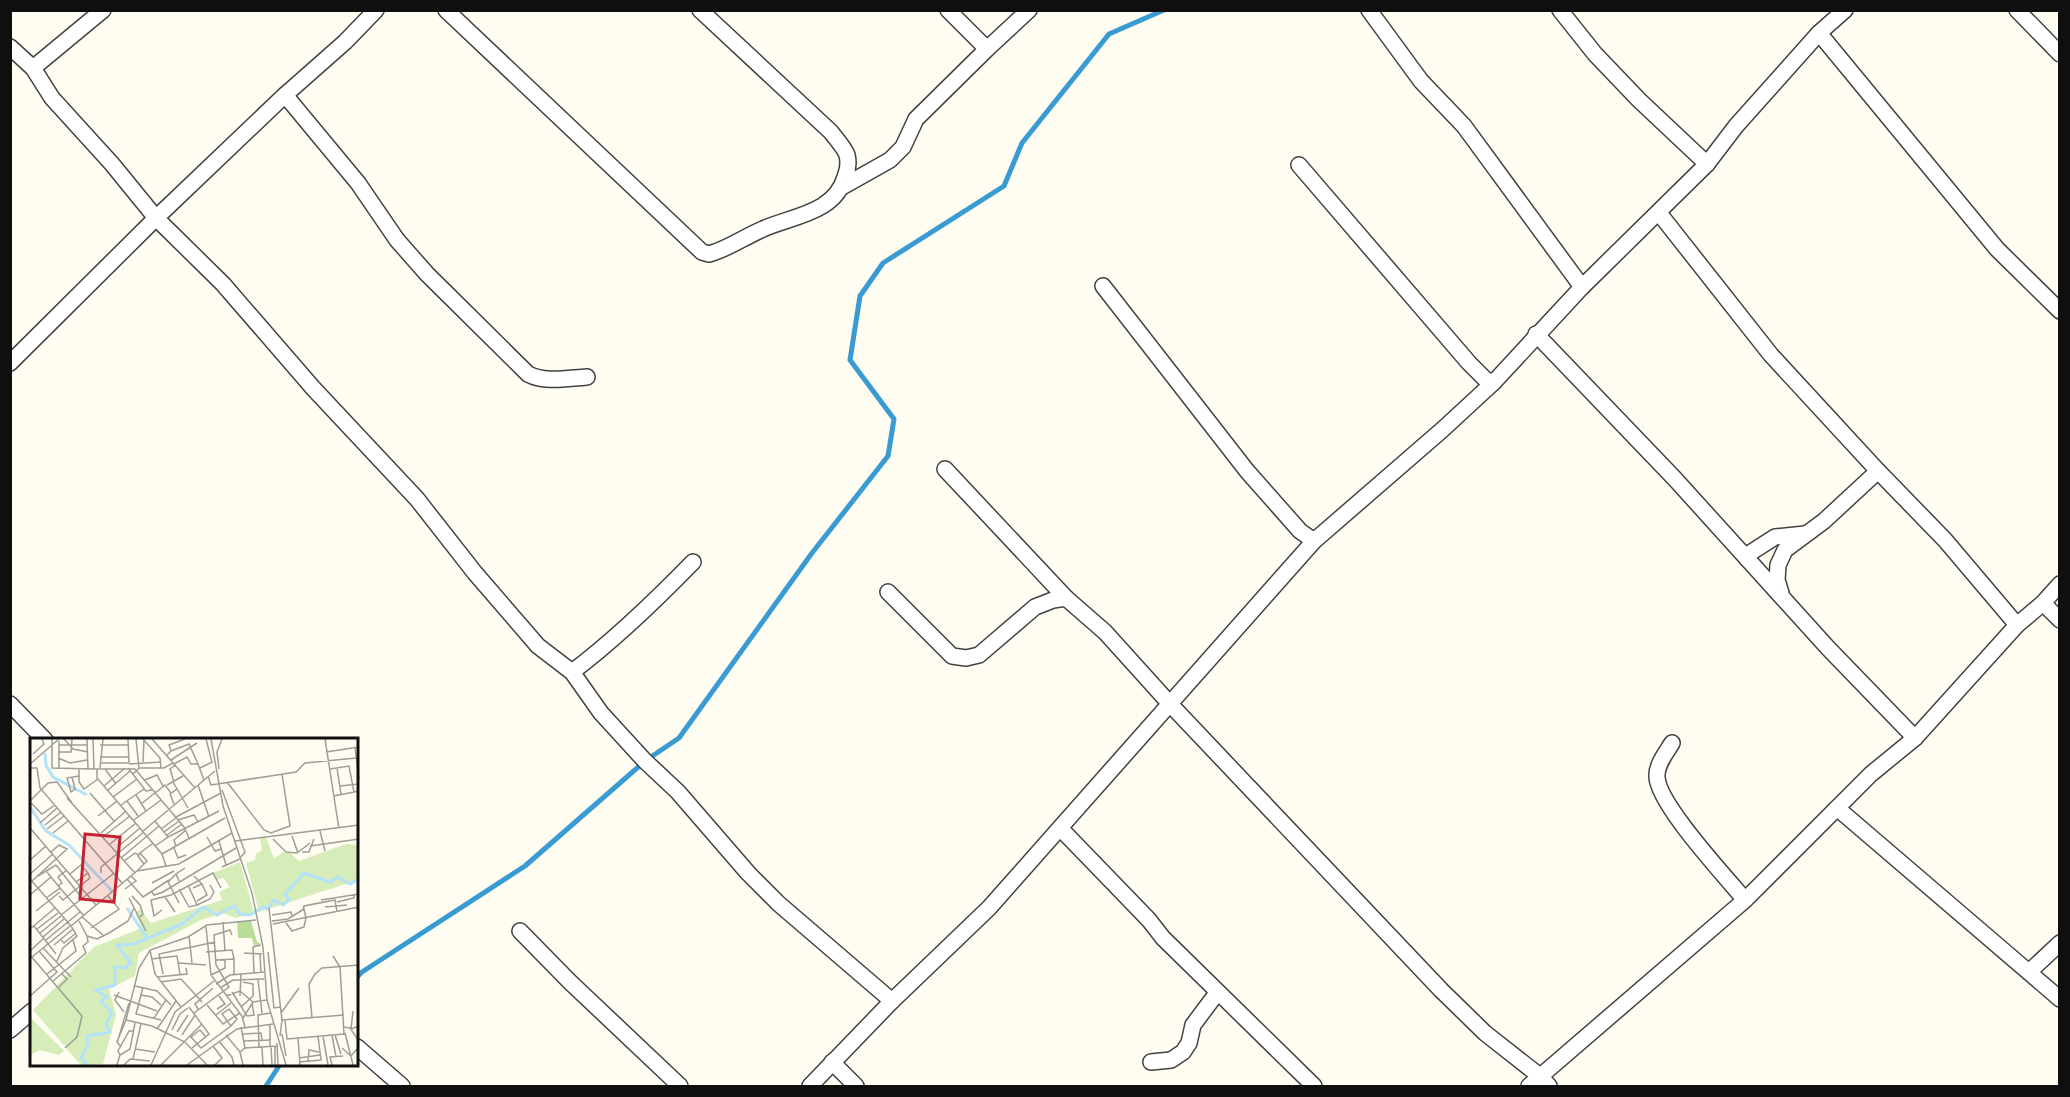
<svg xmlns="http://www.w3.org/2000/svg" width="2070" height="1097" viewBox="0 0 2070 1097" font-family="'Zilla Slab',serif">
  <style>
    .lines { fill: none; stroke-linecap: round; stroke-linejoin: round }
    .stream { stroke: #389cd2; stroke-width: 5 }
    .street-casing { stroke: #424242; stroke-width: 18 }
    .street { stroke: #fff; stroke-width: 15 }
    .inset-river { fill: none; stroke: #b4e2f8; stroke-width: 3 }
    .inset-road { fill: none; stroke: #9f9d97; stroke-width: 1.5 }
    .view { fill: #c62130; fill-opacity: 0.15; stroke: #c62130; stroke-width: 3 }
    .inset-edge { fill: none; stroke: #0f0f0f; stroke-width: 3 }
  </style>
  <rect width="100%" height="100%" fill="#fffcf2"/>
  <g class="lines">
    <g class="stream">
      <polyline points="357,977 362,972 525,866 645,761 679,738 812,553 888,456 894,419 850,360 860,296 883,263 1004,186 1022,143 1109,34 1164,10"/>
      <polyline points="266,1086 279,1066"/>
    </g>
    <defs>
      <g id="street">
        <path d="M446,10L702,252L709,254C728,249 744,237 763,229C792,216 835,213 845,177C848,170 849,163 847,155C844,147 836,139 831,132L700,10"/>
        <polyline points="948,10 987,49"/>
        <polyline points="1369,10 1421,81 1464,126 1582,287"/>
        <polyline points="1560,10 1595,54 1639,100 1707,164"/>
        <polyline points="2017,10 2060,54"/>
        <polyline points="1819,33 1997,249 2060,311"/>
        <polyline points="10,47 33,68 52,98 112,164 156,218 223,284 313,388 417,499 475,573 538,646 572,672 601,713 645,761 678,792 748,873 779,904 892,1001"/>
        <polyline points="33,68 103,10"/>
        <path d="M285,95L358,183L397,240L427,274L528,374C545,383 568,378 587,377"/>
        <polyline points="1299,165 1469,363 1486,380 1494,382"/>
        <polyline points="842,187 890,160 903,147 916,119 987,49 1029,10"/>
        <polyline points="1659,213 1771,355 1878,471 1945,540 2017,625"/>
        <polyline points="1103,286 1247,471 1300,531 1314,541"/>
        <polyline points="1536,334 1675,479 1828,648 1915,738"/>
        <polyline points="10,363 156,218 285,95 345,42 376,10"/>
        <polyline points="945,469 1066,598"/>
        <polyline points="1747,559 1747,555 1775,537 1805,534"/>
        <polyline points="888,592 952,656 966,658 979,655 1035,607 1053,600 1066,598 1105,632 1170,704 1441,990 1485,1033 1541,1077 1549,1086"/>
        <polyline points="1781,593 1777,580 1778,565 1785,550 1824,521 1878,471"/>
        <polyline points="2043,603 2060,620"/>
        <path d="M572,672C616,639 655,601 693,562"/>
        <polyline points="10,704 45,740"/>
        <path d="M1672,743C1666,753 1656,765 1657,777C1658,804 1725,876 1745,900"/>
        <polyline points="1837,808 2060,999"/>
        <polyline points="1060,828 1149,920 1163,938 1314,1086"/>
        <polyline points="520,931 570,982 680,1086"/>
        <polyline points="2029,972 2060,943"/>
        <polyline points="10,1030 32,1011"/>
        <polyline points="357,1047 402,1086"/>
        <polyline points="832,1062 856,1086"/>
        <polyline points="1151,1062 1171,1060 1183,1052 1189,1043 1193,1025 1217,993"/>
        <polyline points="810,1086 892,1001 989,908 1314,541 1442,430 1494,382 1582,287 1707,164 1736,126 1819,33 1845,10"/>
        <polyline points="1529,1086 1745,900 1871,774 1915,738 2017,625 2043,603 2060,584"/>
      </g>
    </defs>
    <use href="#street" class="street-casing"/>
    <use href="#street" class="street"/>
  </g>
  <g transform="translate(30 738)">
    <rect width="328" height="328" fill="#fffcf2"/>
    <path d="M230,99H236L244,121L253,114L260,115L269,123L316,106L328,107V142L229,174L216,125L225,122L226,116L232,112ZM210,124L224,175L205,180L193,175L171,182L109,215L105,238L79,251L86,277L73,326L51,327L3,272L64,209L112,190L105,175L110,171L121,185L192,162L189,154L200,149L193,140L187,142L183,135ZM0,279L34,313L29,317L10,312L0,317Z" fill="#d6ecb9"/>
    <path d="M207,183H221L227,204L231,206L224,208L222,200H208Z" fill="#badd98"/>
    <path class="inset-river" d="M15,15L16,27L23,39L57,57M0,69L16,93L39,107L82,153M97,170L117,200M53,327L56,324L51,320L58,306L57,298L80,294L76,286L82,275L71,263L77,259L66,252L85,247V229L95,230L101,225L87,207L104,206L152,186L173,169L187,177L204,168L210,176L220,177L233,169L238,171L244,162L253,167L259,162L255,156L274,135L300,144L308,139L320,146L329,141"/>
    <path class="inset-road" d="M22,1V30L64,31M34,1L43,11L58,14M57,1L58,32M63,1L64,31H105L154,89L159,100M98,1L99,25M106,1L109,30M113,1L130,20L131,30M122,1L165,50M181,1L193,68L222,155L233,209L237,262L256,327M295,1L309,91M29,3V31M29,7H57M70,7H99M325,10L329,41M141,13L159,6L168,26M28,14H41L42,1M296,14L329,9M3,16L14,6L12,1M137,17L141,13L139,7L155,1M70,19H99M28,20L40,25L57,22M141,22L167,5M113,24L114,2M70,25H99M0,26L29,1M99,26L131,24M144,26L157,19L161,26H168L174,42M0,30H7L10,50L92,145M70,30L73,1M98,30L116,53L122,52M170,30L182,24L176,1M307,30L311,56M49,31V44L54,51L68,41M67,31V40L132,116L136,128M75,31L86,46M189,31L187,14L192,1M300,31L319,28L324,54M103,36L109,30H134L143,25M178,38L181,47L266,34L275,25L326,20M42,39L45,51L41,54L37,40L49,38M115,42L127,37L133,48M143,44L158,70M144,44L140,31L145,27M197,44L234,92L241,95L260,88L252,36M137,47L153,38M168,47L179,79M74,48L95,30M310,48L329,46M78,52L100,33M192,52L215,114L211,119M60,55L84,83M106,57L116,73M304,58L329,53M83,59L107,41M37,60L105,135M0,63L18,45L27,44L42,65M97,63L108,78M0,64L12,76L25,67M111,66L135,47L141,55M144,66L140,56L147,51M91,67L114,51M68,78L87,63M146,79L191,55M104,82L131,62M148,82L164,77L168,84M125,83L138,99L125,108M10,85L27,70M15,87L31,74M0,90L66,167M17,91L34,78M131,91L146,80M113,93L185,33M290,93L295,113M134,94L149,83M23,95L38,83M71,95L96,73M137,97L152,86M74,98L100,78M262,98L268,115M138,99L189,73M177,99L185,113L191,111M243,101L256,114L267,115L280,105M189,103L196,127M205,103L329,87M80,106L106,85M90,107L110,90M146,108L144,102L156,92M280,108L329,101M144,110L148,120L156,117M272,114H279L284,101M132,116L195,80M91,120L129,88M0,122L16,108M94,123L105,115L109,117M114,126L117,123L110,115L123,105M26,127L52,160M192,129L210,121M107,133L114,126L108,118L110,115M71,135V129L114,94M0,136L23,116M40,136L51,127L58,135M146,136L138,144L149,165M8,138L26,127M0,141L41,188L107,133L149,126L202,95M97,141L113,159L139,142M2,143L37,111L29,107L21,114M149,143L146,136L155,130M46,144L58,135L60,140L50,148M122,145L144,133M28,148L32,145L28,139L37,132M30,150L54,178M163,150L172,146L164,138M95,151L106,143L101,138M149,151L159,169L167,167L158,147M121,153L124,157L133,154L206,110M0,157L21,139M29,158L33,162L50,148M102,158L110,167L113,176L110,179M135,159L145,174M16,160L30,150L17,134M99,160L116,193M291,162L329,156M167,163L177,157L172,146M307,164L324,160V157M167,167L180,161L184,154L180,147M295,169L317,167M239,170L252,282M132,172L124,178L121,162L141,157L183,135L191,150M273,172L274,168L305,162L307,174M6,173L30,154M31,177L83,136M242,177L261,174L262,178M52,179L73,197M242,183L258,181L274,171L276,180M193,184L195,213M256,185L262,193L274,189L276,180M243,186L329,169M4,188L26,216M176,189L181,237L212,278L215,289M61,190L89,171L78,158M0,191L25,170M7,191L28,175M10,195L31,178M57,198L67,201L79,195L98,183L104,170M159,198L162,225M13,199L34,181M16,202L50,174M31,202L34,205L46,195M24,207L43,191M13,210L41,239M120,212L125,236L151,269M0,213L14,200M176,214L202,212L204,221M238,214L244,270L250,269M214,215L232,216M230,216L231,235M0,217L52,278L47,299L35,310M2,219L40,188M121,221L147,218L150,236M186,222L204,221V237M27,223L33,210L47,198L41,188M149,225L176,227M224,235L223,209L231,207M17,236L46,213L43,202M133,236L129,216L185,204M181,237L195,230V221M127,239L157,236L156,230M228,242L232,275M23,243L56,215L53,208L58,204L57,198L49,183M131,244L151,241L172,264M186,246L200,237L234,234M105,248L127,253L141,267M29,249L37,241L32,236M113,249L106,276L131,282M190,250L203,242L234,241M89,254L85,262L94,274M202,254L217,278L224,277L222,265M84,257L127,273M111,257L122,259L131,267M0,258L27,234L9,213M196,258L210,253L223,264L237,262M210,258L211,236M177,267L193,286L210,275M159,269L179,296L162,310M211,269L223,258V246L213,244M168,271L165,266L183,250M187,271L195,266L189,258M323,273L321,291L329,288M164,275L199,249L186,227L184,197L200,192L202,197M251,275L269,250M186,277L201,265M124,280L136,262M213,280L223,264M282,280L279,246L285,236L292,230L329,227M255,282L257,301L314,296L310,229L303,218M240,286V308M211,289L215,310M314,289L320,290L329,303M127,291L146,263M142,292L150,276L158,270M147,294L158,277M315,295L323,327M213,296L231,295L232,303M252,296L256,318M152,297L165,277M196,297L210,314L213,327M302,297L306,319M305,297L311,316M250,298L252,282L314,277M293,298L298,327M176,299L170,292L161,299L171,310L201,288L207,281L199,271L192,276L201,288M268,299L270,327M189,303L202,319L204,327M214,303L241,302M87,305L99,265M247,305L248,327M183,308L192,320L185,327M241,308L242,327M245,308V327M91,309L87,304L96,282M229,309L228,277L241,275M232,309L233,327M312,310L321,318L329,309M105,311L125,314M210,314L215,310L247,308M90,317L88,313L99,293H104M269,320L290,317M103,321L111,286M269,324L291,322L288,298M278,324L279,312L289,314M87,327L90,317L100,311L105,285M94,327L100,321L120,323M121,327L145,274L184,243M131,327L172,286M157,327L207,291L243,286M177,327L155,304L122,288L96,282L109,230L120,212L158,199L177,187L226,182M302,327L300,319L313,318"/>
    <path class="view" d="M55,96L90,99L84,164L50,161Z"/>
    <rect width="328" height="328" class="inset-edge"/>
  </g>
  <rect width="2070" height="1097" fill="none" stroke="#0f0f0f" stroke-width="24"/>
</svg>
